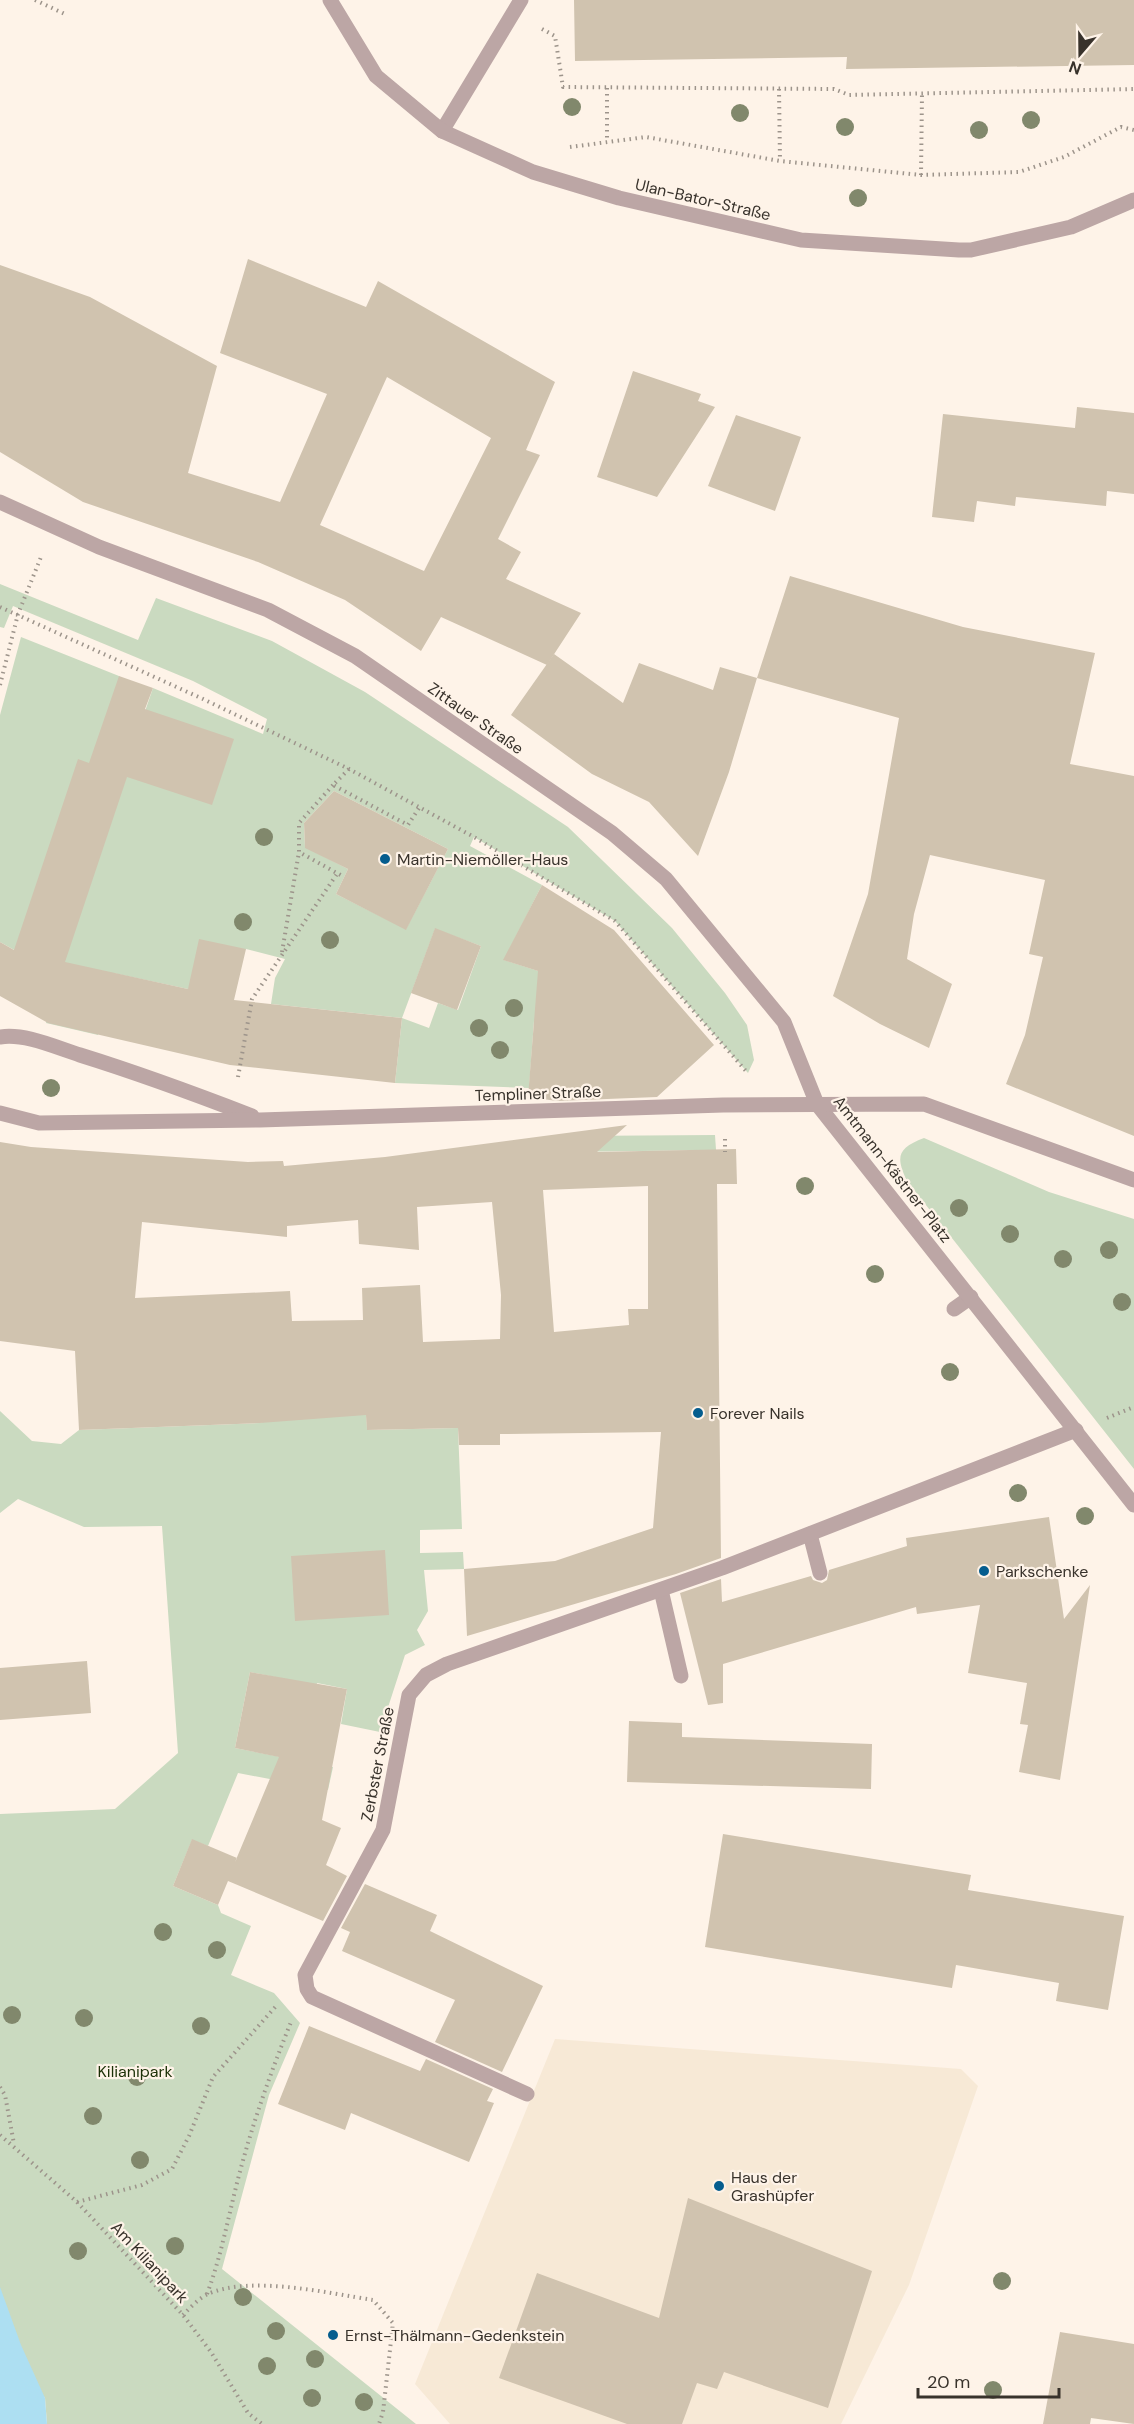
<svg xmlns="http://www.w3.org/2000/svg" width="1134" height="2424" viewBox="0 0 1134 2424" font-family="'DM Sans',sans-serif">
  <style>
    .education { fill: #f7e9d6 }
    .green { fill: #cadac0; fill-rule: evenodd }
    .water { fill: #addff2 }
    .building { fill: #d0c3af; fill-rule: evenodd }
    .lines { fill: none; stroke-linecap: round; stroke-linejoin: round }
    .path { stroke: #9d948b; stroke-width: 4; stroke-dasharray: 1.5 4.5; stroke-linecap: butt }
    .service { stroke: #bca6a5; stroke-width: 15 }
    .minor { stroke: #bca6a5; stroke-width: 15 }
    .tree { fill: #81886c }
    .poi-dot { fill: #055d8e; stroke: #fef3e8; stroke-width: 2 }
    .labels { text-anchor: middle; stroke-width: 4.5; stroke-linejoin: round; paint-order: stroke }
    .street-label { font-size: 16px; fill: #38322b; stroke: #fef3e8 }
    .poi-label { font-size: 16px; fill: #38322b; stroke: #fef3e8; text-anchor: start }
    .park-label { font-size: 16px; fill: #1b3006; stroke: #fef3e8 }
  </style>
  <rect width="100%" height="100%" fill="#fef3e8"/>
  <polygon class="education" points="555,2039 961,2069 978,2086 909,2285 841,2424 450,2424 415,2384"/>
  <g class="green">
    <path d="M0,584L138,640L156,598L272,641L365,692L568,827L672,928L725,993L747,1025L754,1060L748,1073L615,921L474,837L470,846L542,885L504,960L579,984L561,1024L534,1021L529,1088L395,1083L402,1018L271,1004L275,978L285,959L246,949L188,989L113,973L98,1035L46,1023L59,975L0,942V715L21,637L119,676L141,723L153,688L263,734L267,719L193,681L13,606L4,628L0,627ZM334,791L448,849L406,929L336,894L348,869L305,847L304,823ZM435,929L481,946L458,1010L438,1003L429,1028L402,1018Z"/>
    <polygon points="715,1135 716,1150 562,1152 571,1136"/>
    <path d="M924,1138L1049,1192L1134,1219V1469L907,1181C895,1156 898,1148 924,1138Z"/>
    <polygon points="365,1380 367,1430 458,1428 462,1529 420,1530 420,1553 463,1552 464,1569 424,1570 428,1611 417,1630 425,1645 405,1655 380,1732 341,1724 347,1689 317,1683 314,1699 280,1678 250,1672 235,1748 333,1767 328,1790 238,1773 208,1846 192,1840 173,1886 218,1905 221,1913 251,1926 231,1975 274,1993 300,2023 269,2095 222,2269 416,2424 47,2424 45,2398 0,2350 0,1814 115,1809 178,1753 162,1526 84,1527 18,1499 0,1513 0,1411 32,1441 61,1444 79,1430 260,1423"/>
  </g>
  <polygon class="water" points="0,2287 21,2345 45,2398 47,2424 0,2424"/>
  <g class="building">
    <polygon points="574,0 1134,0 1134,65 846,69 847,57 575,61"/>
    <path d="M248,259L366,307L378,281L555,382L526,450L540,455L498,539L521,552L506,579L581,613L547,665L441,617L421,651L345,600L258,562L83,502L0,452V265L90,297L217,366L188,473L280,502L327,394L220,353ZM387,377L491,438L424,571L320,525Z"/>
    <polygon points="633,371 701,394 698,401 715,407 657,497 597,477"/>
    <polygon points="1077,407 1134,413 1134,494 1107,491 1106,506 1016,497 1015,506 977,501 974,522 932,517 943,414 1075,428"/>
    <polygon points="736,415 801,437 775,511 708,486"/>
    <polygon points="790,576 963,627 1095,653 1070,764 1134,776 1134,1136 1006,1084 1025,1035 1043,957 1029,954 1045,880 930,855 914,914 907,959 952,984 929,1048 880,1024 833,996 868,894 899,718 757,678"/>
    <polygon points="554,654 623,703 639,663 713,690 720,667 757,678 729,772 698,856 649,802 592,774 511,715"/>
    <polygon points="119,676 153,688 145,709 234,739 212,805 127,777 65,962 188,989 199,939 246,949 234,1000 402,1018 395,1083 230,1065 48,1023 0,996 0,942 14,950 78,759 89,763"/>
    <polygon points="334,791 448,849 406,930 336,894 348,869 305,848 304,823"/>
    <polygon points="542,885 614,930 714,1045 657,1097 557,1101 528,1097 538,971 503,960"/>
    <polygon points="435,928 481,946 457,1010 411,993"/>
    <path d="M627,1125L597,1152L736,1149L737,1184H717L721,1558L676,1574L467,1636L464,1569L555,1561L653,1528L661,1432L500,1434V1445H459L458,1428L367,1430L366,1415L260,1423L79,1430L75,1351L0,1341V1142L31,1147L248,1162L283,1161L284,1166L385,1157ZM648,1186V1309H628L629,1325L554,1332L543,1190ZM492,1202L501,1295L500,1339L423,1342L420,1285L362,1288L363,1320L292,1321L290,1291L135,1298L142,1222L287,1237V1226L358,1220L359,1244L419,1250L417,1207Z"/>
    <polygon points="1049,1517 1064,1619 1090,1585 1060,1780 1019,1772 1028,1725 1020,1724 1027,1683 968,1673 980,1605 917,1614 916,1607 723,1664 723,1703 708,1705 680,1593 721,1579 722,1602 811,1576 813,1580 822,1583 827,1580 829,1570 907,1546 906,1538"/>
    <polygon points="385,1550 389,1615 295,1621 291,1556"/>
    <polygon points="87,1661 91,1713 0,1720 0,1668"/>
    <polygon points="250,1672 347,1689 322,1820 341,1828 326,1865 347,1876 323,1921 228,1881 218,1905 173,1886 192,1839 237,1858 235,1862 279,1757 235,1748"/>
    <polygon points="629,1721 682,1723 682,1737 872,1744 871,1789 627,1782"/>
    <polygon points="723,1834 971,1875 968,1890 1124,1916 1108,2010 1056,2001 1059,1983 956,1965 952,1988 705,1947"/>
    <polygon points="365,1884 437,1915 430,1931 543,1986 502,2072 435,2042 455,2000 342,1951 350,1932 341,1928"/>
    <polygon points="309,2026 420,2071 426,2059 493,2089 487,2101 494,2103 469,2162 351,2113 345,2130 278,2104"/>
    <polygon points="688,2198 872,2271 828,2408 724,2372 717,2389 697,2383 682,2424 627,2424 499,2378 537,2273 659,2318"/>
    <polygon points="1060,2332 1134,2344 1134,2424 1091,2418 1090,2424 1043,2424"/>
  </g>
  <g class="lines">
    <g class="path">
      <polyline points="35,0 67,15"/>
      <polyline points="542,29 555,36 563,87 834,89 849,95 1134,89"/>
      <polyline points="607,88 607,142"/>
      <polyline points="779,89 780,161"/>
      <polyline points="570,147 646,137 780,161 921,175 1019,172 1064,157 1121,127 1134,130"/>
      <polyline points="921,175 922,94"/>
      <polyline points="0,607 203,699 349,769 474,837 615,921 746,1071"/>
      <polyline points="0,685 18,614 41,557"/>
      <polyline points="349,769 333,785 408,825 419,808"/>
      <polyline points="333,785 299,823 299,852 344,877"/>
      <polyline points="282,952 299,852"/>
      <polyline points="238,1077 252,999 337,874"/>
      <polyline points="725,1139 725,1152"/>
      <polyline points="1107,1418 1134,1407"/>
      <polyline points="0,2087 5,2095 14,2144"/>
      <polyline points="0,2135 77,2202 183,2315 211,2352 248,2413 262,2424"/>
      <polyline points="77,2202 142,2185 172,2169 189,2136 213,2077 278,2004"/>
      <path d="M207,2294C221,2257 228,2218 238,2179C252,2125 270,2074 291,2022"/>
      <path d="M183,2315C190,2308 199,2298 208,2294C250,2275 328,2293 373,2300L393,2323L383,2412L379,2424"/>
    </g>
    <g class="service">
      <polyline points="442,131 521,0"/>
      <polyline points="954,1309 971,1297"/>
      <polyline points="810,1534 820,1573"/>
      <polyline points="661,1590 681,1676"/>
    </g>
    <g class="minor">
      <polyline points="330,0 376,76 442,131 533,172 619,198 801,240 959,250 971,250 1071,227 1134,200"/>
      <polyline points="0,502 99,547 268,610 355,656 612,833 666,879 784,1022 817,1104 1134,1505"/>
      <path d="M0,1037C25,1033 55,1047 80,1055C138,1073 195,1094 252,1116"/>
      <polyline points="0,1113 39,1123 260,1120 723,1105 924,1104 1134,1180"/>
      <polyline points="527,2094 312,1997 307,1989 305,1975 383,1830 409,1695 426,1675 447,1664 722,1568 1076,1430"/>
    </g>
  </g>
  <g class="tree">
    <circle cx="572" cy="107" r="9"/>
    <circle cx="740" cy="113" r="9"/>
    <circle cx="1031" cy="120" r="9"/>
    <circle cx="845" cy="127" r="9"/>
    <circle cx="979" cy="130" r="9"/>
    <circle cx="858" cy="198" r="9"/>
    <circle cx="264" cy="837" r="9"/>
    <circle cx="243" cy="922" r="9"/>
    <circle cx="330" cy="940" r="9"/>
    <circle cx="514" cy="1008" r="9"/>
    <circle cx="479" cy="1028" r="9"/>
    <circle cx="500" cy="1050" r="9"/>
    <circle cx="51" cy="1088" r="9"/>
    <circle cx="805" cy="1186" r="9"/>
    <circle cx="959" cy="1208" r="9"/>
    <circle cx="1010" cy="1234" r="9"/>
    <circle cx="1109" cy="1250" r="9"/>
    <circle cx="1063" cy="1259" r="9"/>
    <circle cx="875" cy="1274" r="9"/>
    <circle cx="1122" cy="1302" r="9"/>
    <circle cx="950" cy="1372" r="9"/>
    <circle cx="1018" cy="1493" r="9"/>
    <circle cx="1085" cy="1516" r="9"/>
    <circle cx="163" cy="1932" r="9"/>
    <circle cx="217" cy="1950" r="9"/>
    <circle cx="12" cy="2015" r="9"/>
    <circle cx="84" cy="2018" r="9"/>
    <circle cx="201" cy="2026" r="9"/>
    <circle cx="137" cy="2077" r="9"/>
    <circle cx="93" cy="2116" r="9"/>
    <circle cx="140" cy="2160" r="9"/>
    <circle cx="175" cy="2246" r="9"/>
    <circle cx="78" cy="2251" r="9"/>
    <circle cx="1002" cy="2281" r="9"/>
    <circle cx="243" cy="2297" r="9"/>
    <circle cx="276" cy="2331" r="9"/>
    <circle cx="315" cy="2359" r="9"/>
    <circle cx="267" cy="2366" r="9"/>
    <circle cx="993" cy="2390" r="9"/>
    <circle cx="312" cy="2398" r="9"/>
    <circle cx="364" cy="2402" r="9"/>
  </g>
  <g class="poi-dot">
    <circle cx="385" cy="859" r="6"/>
    <circle cx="698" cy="1413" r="6"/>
    <circle cx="984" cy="1571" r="6"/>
    <circle cx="719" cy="2186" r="6"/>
    <circle cx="333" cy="2335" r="6"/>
  </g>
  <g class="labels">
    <g class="street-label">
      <text transform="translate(703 199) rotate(13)" y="6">Ulan-Bator-Straße</text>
      <text transform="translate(476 718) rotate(35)" y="6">Zittauer Straße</text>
      <text transform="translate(538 1093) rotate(-2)" y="6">Templiner Straße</text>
      <text transform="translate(893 1169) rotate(52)" y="6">Amtmann-Kästner-Platz</text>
      <text transform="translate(377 1764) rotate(-79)" y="6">Zerbster Straße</text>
      <text transform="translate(150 2262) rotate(47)" y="6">Am Kilianipark</text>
    </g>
    <g class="poi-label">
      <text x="397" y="865">Martin-Niemöller-Haus</text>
      <text x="710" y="1419">Forever Nails</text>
      <text x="996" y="1577">Parkschenke</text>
      <text x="731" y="2183">Haus der<tspan x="731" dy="18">Grashüpfer</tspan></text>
      <text x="345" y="2341">Ernst-Thälmann-Gedenkstein</text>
    </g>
    <g class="park-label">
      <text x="135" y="2077">Kilianipark</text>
    </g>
  </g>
  <g transform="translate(1080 54) rotate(200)" stroke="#fef3e8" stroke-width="4.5" paint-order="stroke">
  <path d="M0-4.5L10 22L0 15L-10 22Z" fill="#38322b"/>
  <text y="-9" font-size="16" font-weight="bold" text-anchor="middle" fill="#38322b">N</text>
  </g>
  <path d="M918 2388v9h141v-9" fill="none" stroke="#38322b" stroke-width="3"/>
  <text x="927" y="2388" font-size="18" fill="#38322b" stroke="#fef3e8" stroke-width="4.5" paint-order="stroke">20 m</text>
</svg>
